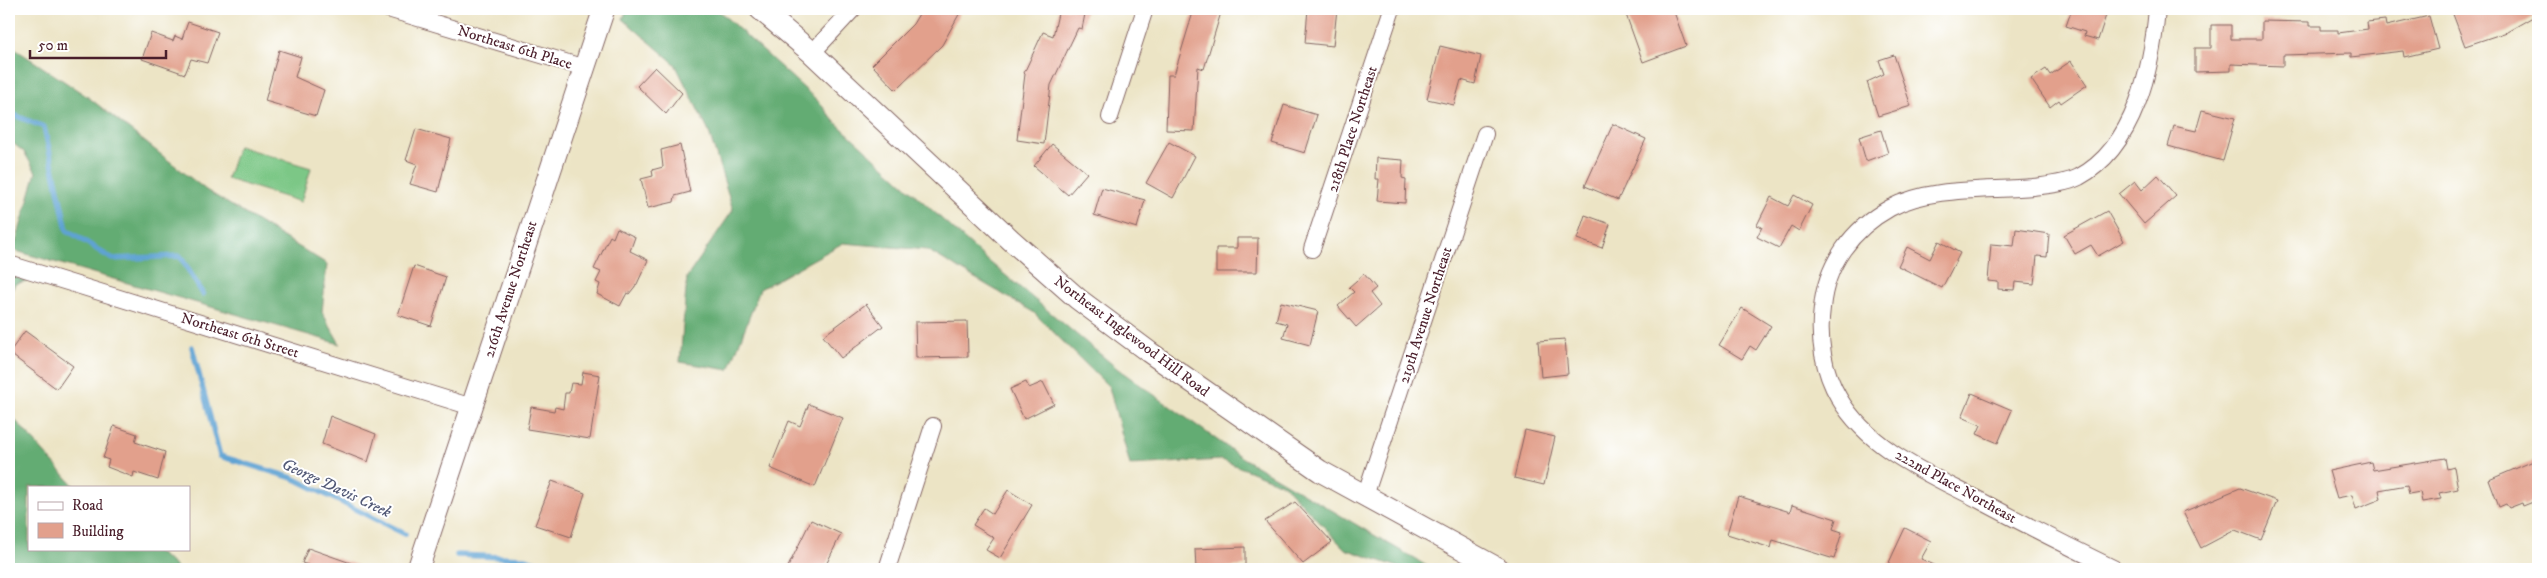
<svg xmlns="http://www.w3.org/2000/svg" width="2547" height="578" viewBox="0 0 2547 578" font-family="'IM FELL DW Pica',serif">
  <style>
    .green { fill: #7bc786; stroke: #627358 }
    .forest { fill: #64ac73; stroke: #57664f }
    .lines { fill: none; stroke-linecap: round; stroke-linejoin: round }
    .stream { stroke: #5ea3d3; stroke-width: 5.5 }
    .building { fill: #e2a08c }
    .minor-casing { stroke: #836461; stroke-width: 18 }
    .tertiary-casing { stroke: #836461; stroke-width: 23 }
    .minor { stroke: #fff; stroke-width: 16 }
    .tertiary { stroke: #fff; stroke-width: 21 }
    .labels { text-anchor: middle; stroke-width: 4; stroke-linejoin: round; paint-order: stroke }
    .street-label { font-size: 15px; fill: #4a1f2b; stroke: #fff }
    .water-label { font-size: 16px; font-style: italic; fill: #535a77; stroke: #fff }
  </style>
  <rect width="100%" height="100%" fill="#fff"/>
  <filter id="ink" filterUnits="userSpaceOnUse"><feTurbulence type="fractalNoise" baseFrequency=".02" numOctaves="2"/><feDisplacementMap in="SourceGraphic" scale="10" xChannelSelector="R" yChannelSelector="G"/><feConvolveMatrix kernelMatrix="1 2 1 2 8 2 1 2 1" color-interpolation-filters="sRGB"/></filter>
  <filter id="wash" filterUnits="userSpaceOnUse"><feTurbulence type="fractalNoise" baseFrequency=".0096" numOctaves="4" result="noise"/><feDisplacementMap in="SourceGraphic" scale="20" xChannelSelector="R" yChannelSelector="G"/><feGaussianBlur stdDeviation="1.12" result="paint"/><feColorMatrix in="noise" values="0 0 0 0 0 0 0 0 0 0 0 0 0 0 0 0 0 1.4 0 .05"/><feComposite in="paint" operator="in"/></filter>
  <g filter="url(#wash)">
    <rect width="100%" height="100%" fill="#ece4c5"/>
    <polygon class="green" points="238,146 311,168 301,202 227,179"/>
    <g class="forest">
      <polygon points="627,9 717,9 819,102 834,121 986,259 1118,369 1241,457 1432,569 1404,569 1345,549 1284,485 1222,460 1130,465 1109,387 1033,312 927,250 843,243 760,289 729,370 680,362 687,277 733,210 709,132 675,64 623,19"/>
      <polygon points="9,45 88,97 206,190 327,264 322,312 340,344 9,249 16,242 36,172 24,152 9,140"/>
      <polygon points="9,275 27,281 15,284 9,296"/>
      <polygon points="9,413 75,487 29,487 29,549 154,549 179,569 9,569"/>
    </g>
    <g class="lines">
      <g class="stream">
        <polyline points="9,113 44,127 67,230 112,259 180,256 203,294"/>
        <polyline points="192,347 220,456 293,478 405,534"/>
        <polyline points="457,555 523,558 556,569"/>
      </g>
    </g>
    <g id="blocks">
      <g class="building">
        <polygon points="922,9 962,9 942,45 896,90 872,65 913,24"/>
        <polygon points="1059,9 1086,9 1082,29 1078,28 1051,85 1044,144 1017,140 1025,74 1024,73 1043,32 1053,36"/>
        <polygon points="1194,9 1222,9 1204,69 1198,67 1194,131 1166,130 1168,75 1174,75"/>
        <polygon points="1308,9 1337,9 1333,46 1305,43"/>
        <polygon points="1624,9 1673,9 1686,46 1643,62"/>
        <polygon points="2072,9 2108,9 2098,40 2084,36 2085,32 2066,26"/>
        <polygon points="2451,9 2538,9 2538,14 2507,32 2465,46"/>
        <polygon points="2429,16 2438,49 2404,57 2403,51 2351,57 2351,53 2283,55 2283,66 2231,64 2231,71 2195,72 2195,48 2211,48 2211,25 2231,25 2231,39 2262,39 2262,21 2310,22 2310,26 2321,26 2321,30 2338,30 2338,33 2368,29 2367,22 2385,20 2386,26"/>
        <polygon points="188,22 218,32 207,63 191,59 185,74 142,59 151,33 173,41 175,36 182,39"/>
        <polygon points="1440,46 1481,56 1475,84 1461,80 1454,105 1427,99"/>
        <polygon points="279,50 301,57 295,77 324,90 316,116 265,101"/>
        <polygon points="1894,55 1911,106 1878,116 1867,82 1884,74 1879,60"/>
        <polygon points="2071,61 2087,85 2061,103 2059,100 2050,107 2031,79 2046,69 2050,75"/>
        <polygon points="655,67 682,93 666,114 637,86"/>
        <polygon points="1284,105 1317,115 1305,153 1272,143"/>
        <polygon points="2202,110 2235,118 2223,161 2168,146 2174,126 2196,131"/>
        <polygon points="1613,124 1646,139 1618,200 1585,186"/>
        <polygon points="416,129 451,139 438,192 410,184 417,164 406,160"/>
        <polygon points="1881,130 1888,153 1866,161 1859,137"/>
        <polygon points="1169,142 1195,156 1173,198 1146,183"/>
        <polygon points="1052,144 1087,173 1068,195 1034,166"/>
        <polygon points="680,145 690,192 675,196 674,202 648,208 641,179 653,176 652,170 663,167 661,150"/>
        <polygon points="1376,158 1403,160 1402,178 1406,179 1405,203 1377,201 1379,179 1375,179"/>
        <polygon points="2158,175 2176,196 2144,224 2119,194 2135,181 2142,190"/>
        <polygon points="1102,188 1145,200 1137,228 1094,215"/>
        <polygon points="1794,195 1812,205 1799,231 1791,226 1779,248 1757,237 1762,227 1757,225 1771,197 1788,206"/>
        <polygon points="2107,211 2124,241 2098,256 2091,245 2075,254 2064,235"/>
        <polygon points="1585,215 1610,224 1602,248 1577,239"/>
        <polygon points="617,228 635,237 630,251 648,260 637,284 629,294 627,293 620,306 597,294 600,284 596,282 601,272 594,269 610,236 613,238"/>
        <polygon points="2016,229 2049,234 2047,257 2037,256 2034,284 2015,282 2014,290 1998,289 1998,282 1988,281 1991,244 2014,246"/>
        <polygon points="1237,238 1258,238 1257,272 1216,272 1216,248 1237,248"/>
        <polygon points="1939,241 1960,253 1942,288 1898,266 1907,247 1930,259"/>
        <polygon points="414,266 446,277 431,326 398,315"/>
        <polygon points="1364,274 1376,288 1370,293 1380,306 1356,327 1338,306 1354,292 1349,287"/>
        <polygon points="1281,302 1318,311 1310,345 1283,338 1287,324 1276,321"/>
        <polygon points="866,304 883,326 841,358 823,336"/>
        <polygon points="1742,308 1771,326 1756,350 1750,346 1742,359 1719,345"/>
        <polygon points="967,321 968,357 916,358 915,322"/>
        <polygon points="25,331 73,366 57,389 9,353"/>
        <polygon points="1565,339 1568,374 1541,377 1538,341"/>
        <polygon points="583,372 600,375 590,439 527,429 531,407 554,411 555,407 563,409 565,393 569,393 571,383 581,384"/>
        <polygon points="1026,382 1029,388 1043,382 1054,404 1024,419 1010,389"/>
        <polygon points="1972,393 2012,410 1998,443 1977,434 1981,425 1962,417"/>
        <polygon points="809,404 843,418 815,487 770,468 789,421 800,426"/>
        <polygon points="330,416 376,434 368,462 322,444"/>
        <polygon points="114,426 137,434 135,442 165,452 158,480 134,472 133,477 107,467 109,460 103,458"/>
        <polygon points="1525,430 1555,437 1544,485 1514,478"/>
        <polygon points="2445,458 2447,469 2454,467 2458,489 2439,493 2441,499 2422,502 2420,492 2409,494 2407,485 2379,490 2381,499 2356,509 2352,495 2337,498 2329,471 2371,462 2373,470"/>
        <polygon points="2538,459 2538,500 2523,506 2522,503 2509,508 2506,504 2499,507 2489,480"/>
        <polygon points="552,481 585,493 571,537 535,525"/>
        <polygon points="2240,488 2277,501 2261,540 2235,530 2201,548 2183,512"/>
        <polygon points="1008,490 1032,505 1000,558 986,550 994,538 973,525 984,508 993,514"/>
        <polygon points="1738,496 1790,512 1792,505 1836,519 1833,529 1842,532 1834,559 1773,540 1771,548 1727,534"/>
        <polygon points="1295,502 1332,542 1303,564 1265,521"/>
        <polygon points="811,520 841,534 824,569 787,569"/>
        <polygon points="1905,528 1931,541 1921,559 1943,569 1886,569"/>
        <polygon points="1245,547 1245,566 1196,569 1195,549"/>
        <polygon points="308,548 362,567 362,569 306,569 308,565 302,563"/>
      </g>
    </g>
  </g>
  <g filter="url(#ink)">
    <use href="#blocks" fill-opacity="0" stroke="#836461" stroke-width="1"/>
    <g class="lines">
      <defs>
        <g id="minor">
          <polyline points="388,9 585,68"/>
          <polyline points="812,53 853,9"/>
          <polyline points="1110,117 1145,9"/>
          <polyline points="1312,249 1392,9"/>
          <polyline points="9,264 472,407"/>
          <polyline points="1365,496 1485,134"/>
          <polyline points="887,569 933,426"/>
          <path d="M2115,569C2070,547 2026,525 1981,501C1931,475 1869,450 1839,398C1823,371 1818,338 1822,308C1826,264 1852,229 1890,208C1930,186 1989,191 2033,187C2048,185 2065,184 2079,177C2135,147 2152,67 2157,9"/>
        </g>
        <g id="tertiary">
          <polyline points="760,9 812,53 1011,240 1078,299 1149,352 1320,471 1499,569"/>
          <polyline points="418,569 604,9"/>
        </g>
      </defs>
      <use href="#minor" class="minor-casing"/>
      <use href="#tertiary" class="tertiary-casing"/>
      <use href="#minor" class="minor"/>
      <use href="#tertiary" class="tertiary"/>
    </g>
  </g>
  <g class="labels">
    <g class="street-label">
      <text transform="translate(515 47) rotate(17)" y="5">Northeast 6th Place</text>
      <text transform="translate(1352 129) rotate(-72)" y="5">218th Place Northeast</text>
      <text transform="translate(510 289) rotate(-72)" y="5">216th Avenue Northeast</text>
      <text transform="translate(1425 315) rotate(-72)" y="5">219th Avenue Northeast</text>
      <text transform="translate(240 335) rotate(17)" y="5">Northeast 6th Street</text>
      <text transform="translate(1132 336) rotate(37)" y="5">Northeast Inglewood Hill Road</text>
      <text transform="translate(1956 486) rotate(29)" y="5">222nd Place Northeast</text>
    </g>
    <g class="water-label">
      <text transform="translate(337 487) rotate(25)" y="6">George Davis Creek</text>
    </g>
  </g>
  <rect width="2547" height="578" fill="none" stroke="#fff" stroke-width="30"/>
  <rect x="28" y="486" width="162" height="65" fill="#ffffff" stroke="#b7a5aa"/>
  <rect x="38" y="502" width="25" height="8" fill="#ffffff" stroke="#b7a5aa"/>
  <text x="72" y="510" font-size="15" fill="#4a1f2b">Road</text>
  <rect x="38" y="523" width="25" height="15" fill="#e2a08c" stroke="#b7a5aa"/>
  <text x="72" y="536" font-size="15" fill="#4a1f2b">Building</text>
  <path d="M30 50v8h136v-8" fill="none" stroke="#4a1f2b" stroke-width="2.5"/>
  <text x="38" y="50" font-size="15" fill="#4a1f2b" stroke="#ffffff" stroke-width="4" paint-order="stroke">50 m</text>
</svg>
